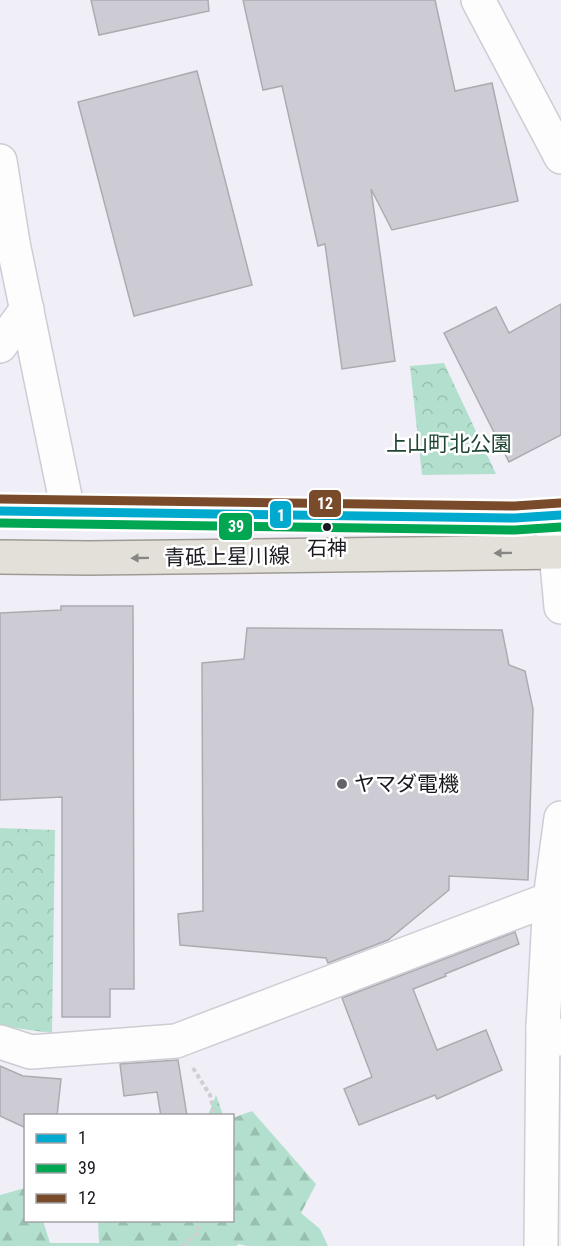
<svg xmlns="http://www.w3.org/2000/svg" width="561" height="1246" viewBox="0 0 561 1246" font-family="'Roboto Condensed','Noto Sans JP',sans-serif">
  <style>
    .forest { fill: url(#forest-firs) }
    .park { fill: url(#park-crowns) }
    .building { fill: #cdccd4; stroke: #acabb2; stroke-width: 1.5 }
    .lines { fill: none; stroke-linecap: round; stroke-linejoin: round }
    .minor-casing { stroke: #cdcdd4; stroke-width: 36 }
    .major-casing { stroke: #9f9992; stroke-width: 36 }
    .path { stroke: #cfcfd2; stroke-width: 4; stroke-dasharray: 4.5 3; stroke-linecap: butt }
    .minor { stroke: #fdfdfe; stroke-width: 33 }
    .major { stroke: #e3e0da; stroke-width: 33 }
    .bus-1-casing { stroke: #fff; stroke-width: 14 }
    .bus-2-casing { stroke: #fff; stroke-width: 14 }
    .bus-3-casing { stroke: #fff; stroke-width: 14 }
    .bus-1 { stroke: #00a9ce; stroke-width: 9 }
    .bus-2 { stroke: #00a651; stroke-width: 9 }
    .bus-3 { stroke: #7a4b2a; stroke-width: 9 }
    .oneway { fill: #888685 }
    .bus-dot { fill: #19181e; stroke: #fff; stroke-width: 2 }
    .poi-dot { fill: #64636a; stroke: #fff; stroke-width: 2 }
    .labels { text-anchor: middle; stroke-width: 5; stroke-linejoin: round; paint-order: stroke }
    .bus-label { font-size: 20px; fill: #19181e; stroke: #fff }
    .park-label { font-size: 21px; fill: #1e4533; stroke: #fff }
    .street-label { font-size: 21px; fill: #19181e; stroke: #fff }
    .poi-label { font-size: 21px; fill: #19181e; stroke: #fff; text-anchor: start }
    .line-badge { stroke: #fff; stroke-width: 2 }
    .badge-label { font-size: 16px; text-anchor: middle; font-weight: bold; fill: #fff }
  </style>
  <defs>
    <pattern id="forest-firs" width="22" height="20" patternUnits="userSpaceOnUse" patternTransform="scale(1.5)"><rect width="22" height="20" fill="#b3e0ce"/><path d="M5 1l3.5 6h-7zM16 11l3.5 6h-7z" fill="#99bfb0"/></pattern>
    <pattern id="park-crowns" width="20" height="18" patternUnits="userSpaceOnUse" patternTransform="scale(1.5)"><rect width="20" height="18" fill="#b3e0ce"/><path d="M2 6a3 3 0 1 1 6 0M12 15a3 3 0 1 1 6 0" fill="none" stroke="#99bfb0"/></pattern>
  </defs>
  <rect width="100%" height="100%" fill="#f0eff8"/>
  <g class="forest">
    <polygon points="216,1095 223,1115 208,1115"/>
    <polygon points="252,1111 316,1184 301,1213 320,1229 328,1246 247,1246 238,1244 237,1246 0,1246 0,1195 25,1188 26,1220 43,1221 50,1243 99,1243 98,1221 232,1220 233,1118"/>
  </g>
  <g class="park">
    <polygon points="444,363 496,474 422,475 410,366"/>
    <polygon points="0,828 55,830 52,1033 0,1026"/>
  </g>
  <g class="building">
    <polygon points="91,0 208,0 209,11 99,35"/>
    <polygon points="243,0 435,0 455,91 492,83 518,201 392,230 371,189 395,361 342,369 325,244 318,246 282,86 263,90"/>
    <polygon points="197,71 252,285 134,316 78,102"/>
    <polygon points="561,304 561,435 509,462 444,333 496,307 509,333"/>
    <polygon points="61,606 133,606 134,989 110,989 110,1017 62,1017 62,797 0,800 0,613 61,610"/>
    <polygon points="247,628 502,630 509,665 525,671 533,709 528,880 449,876 449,890 388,940 328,963 326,958 180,945 178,914 203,911 202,663 244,659"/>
    <polygon points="515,932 519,944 445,974 446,976 413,989 437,1050 486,1030 502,1070 437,1099 435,1095 359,1125 344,1089 372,1077 342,998"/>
    <polygon points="178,1060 187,1116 161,1116 157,1092 124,1096 120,1064"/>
    <polygon points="0,1066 23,1076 61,1079 57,1116 26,1116 26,1128 0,1116"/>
  </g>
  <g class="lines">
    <defs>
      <g id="minor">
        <polyline points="478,0 561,157"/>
        <polyline points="0,161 13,243 0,245"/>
        <polyline points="13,243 68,511"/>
        <polyline points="0,346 27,309"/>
        <polyline points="551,516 556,552 561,607"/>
        <polyline points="561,818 550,899 543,1027 561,1039"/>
        <polyline points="0,1042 31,1052 176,1041 550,899"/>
        <polyline points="541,1246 543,1027"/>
      </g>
      <g id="major">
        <polyline points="0,511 515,518 536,517 561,515"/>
        <polyline points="0,557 89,558 561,552"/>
      </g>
    </defs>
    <use href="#minor" class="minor-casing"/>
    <use href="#major" class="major-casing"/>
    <g class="path">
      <polyline points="193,1068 210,1095 215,1116"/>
      <polyline points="183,1246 197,1234 199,1220"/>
    </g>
    <use href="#minor" class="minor"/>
    <use href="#major" class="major"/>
    <defs>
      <polyline id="bus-1" points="0,511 515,518 561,515"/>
      <polyline id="bus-2" points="0,523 515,530 561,527"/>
      <polyline id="bus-3" points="0,499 515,506 560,503"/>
    </defs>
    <use href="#bus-1" class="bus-1-casing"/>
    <use href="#bus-2" class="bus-2-casing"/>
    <use href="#bus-3" class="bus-3-casing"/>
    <use href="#bus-1" class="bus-1"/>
    <use href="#bus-2" class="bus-2"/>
    <use href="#bus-3" class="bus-3"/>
  </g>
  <defs><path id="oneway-solid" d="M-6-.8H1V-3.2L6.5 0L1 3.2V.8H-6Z" transform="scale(1.5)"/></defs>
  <g class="oneway">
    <use href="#oneway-solid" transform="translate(503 553) rotate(179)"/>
    <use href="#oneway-solid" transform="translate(140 558) rotate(179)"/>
  </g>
  <circle class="bus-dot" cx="327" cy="527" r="5"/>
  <circle class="poi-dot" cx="342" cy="784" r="6"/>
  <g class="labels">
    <g class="bus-label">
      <text x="327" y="555">石神</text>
    </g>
    <g class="park-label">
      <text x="449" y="451">上山町北公園</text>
    </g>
    <g class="street-label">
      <text transform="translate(227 557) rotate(-1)" y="7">青砥上星川線</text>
    </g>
    <g class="poi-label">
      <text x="354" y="791">ヤマダ電機</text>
    </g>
  </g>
  <g class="line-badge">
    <rect x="308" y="489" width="34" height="29" rx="6" fill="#7a4b2a"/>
    <rect x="269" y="500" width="23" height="29" rx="6" fill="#00a9ce"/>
    <rect x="218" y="512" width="35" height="29" rx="6" fill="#00a651"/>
  </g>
  <g class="badge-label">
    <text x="325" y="509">12</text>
    <text x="281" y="521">1</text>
    <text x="236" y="532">39</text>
  </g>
  <rect x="24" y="1114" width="210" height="108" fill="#ffffff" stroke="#a3a3a5" stroke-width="1.5"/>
  <rect x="36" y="1134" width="30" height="9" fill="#00a9ce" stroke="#a3a3a5" stroke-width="1.5"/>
  <text x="78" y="1144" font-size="18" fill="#19181e">1</text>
  <rect x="36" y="1164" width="30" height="9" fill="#00a651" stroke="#a3a3a5" stroke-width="1.5"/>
  <text x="78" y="1174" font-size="18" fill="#19181e">39</text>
  <rect x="36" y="1194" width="30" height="9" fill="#7a4b2a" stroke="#a3a3a5" stroke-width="1.5"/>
  <text x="78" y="1204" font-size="18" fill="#19181e">12</text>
</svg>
